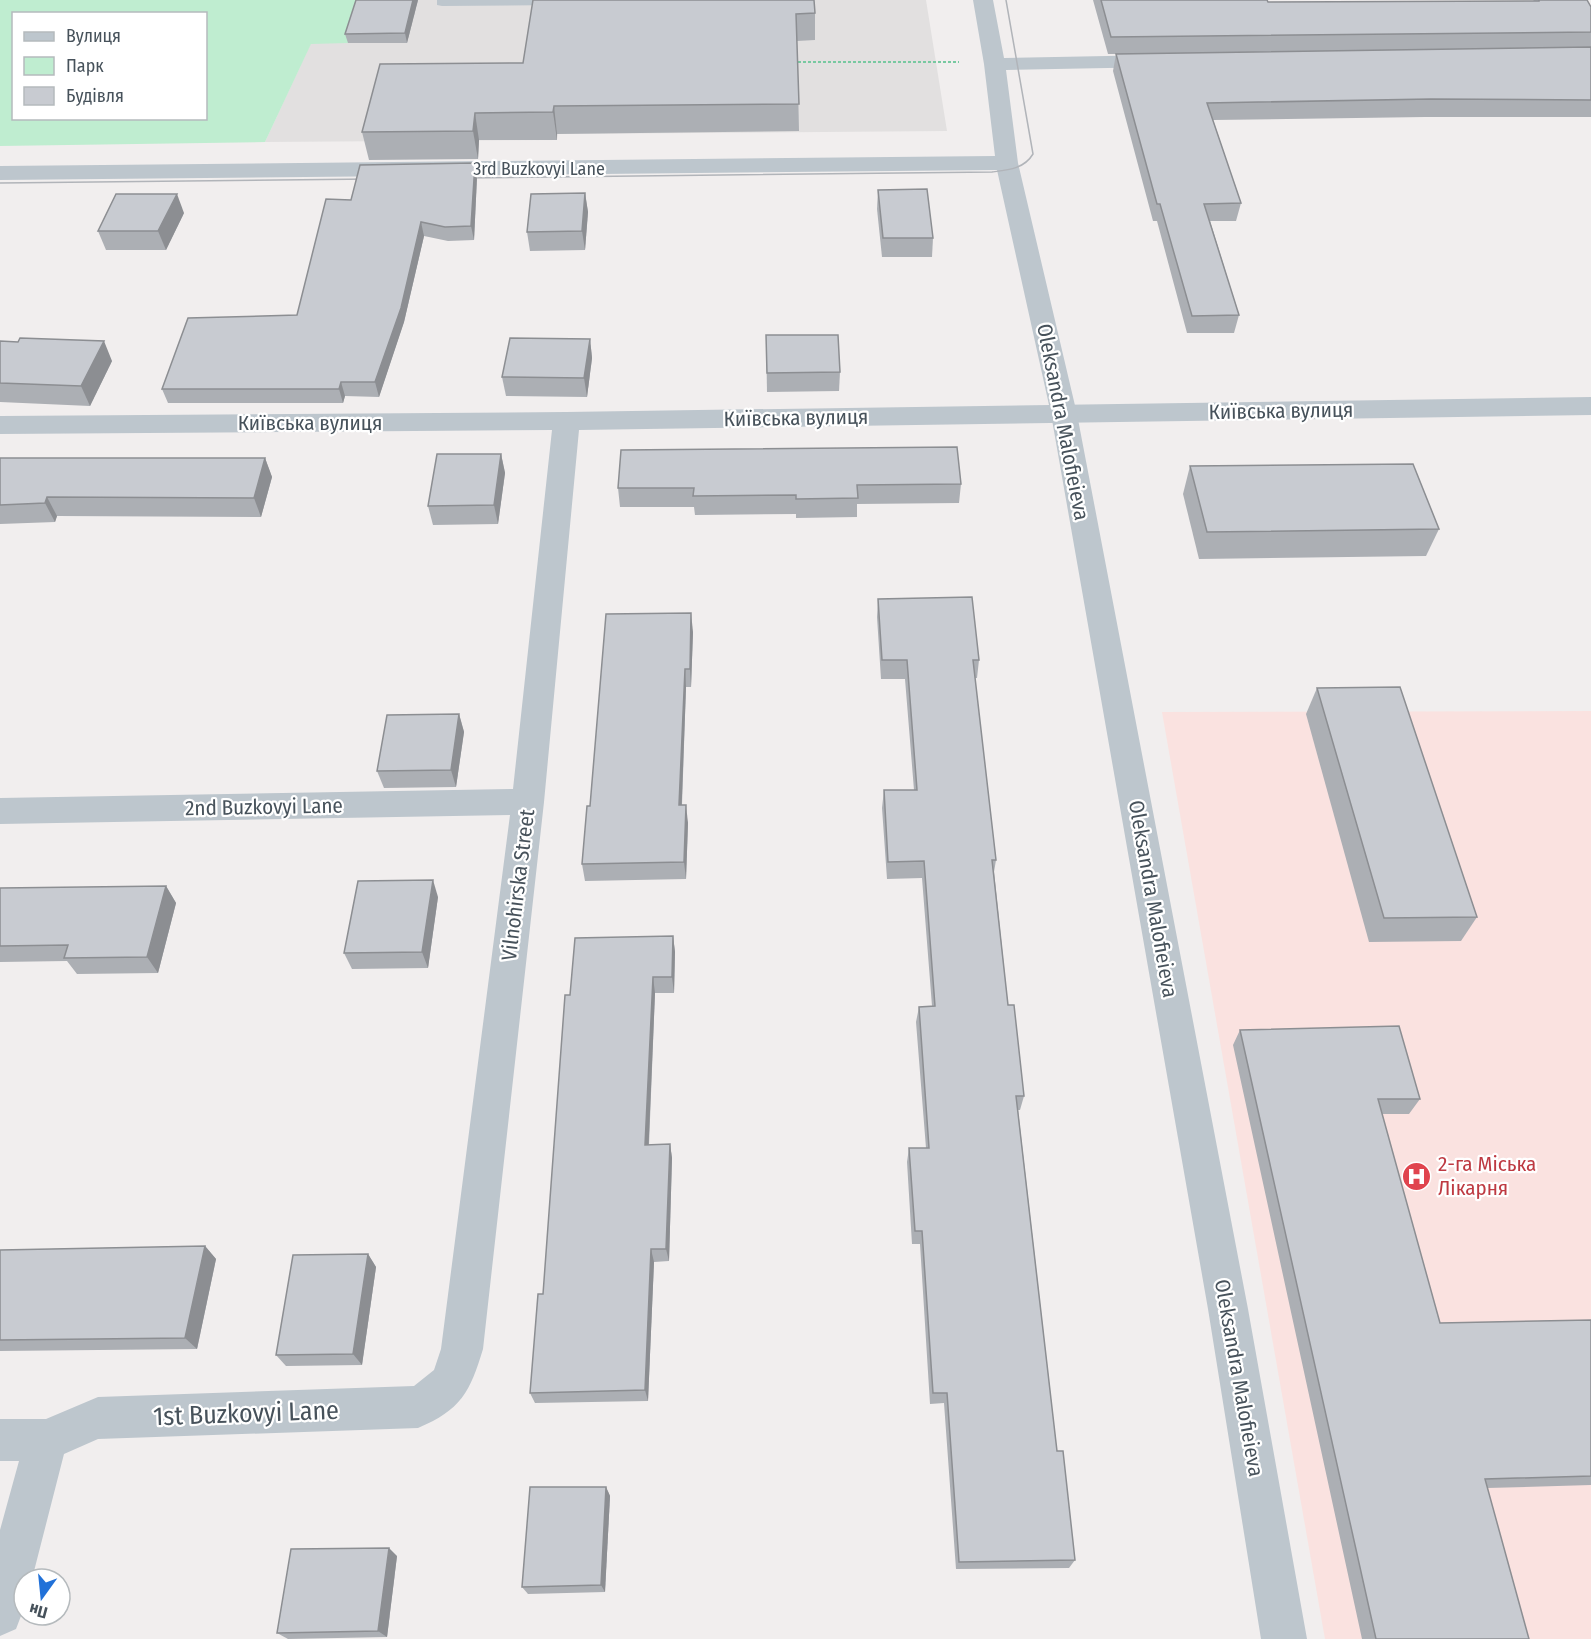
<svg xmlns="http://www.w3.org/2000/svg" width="1591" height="1639" viewBox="0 0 1591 1639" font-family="'Fira Sans Condensed',sans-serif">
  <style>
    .education { fill: #e2e0e0 }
    .medical { fill: #fae2e0 }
    .green { fill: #bfedd0; fill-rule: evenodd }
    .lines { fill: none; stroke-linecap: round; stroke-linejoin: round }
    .path { stroke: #78c9a1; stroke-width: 2; stroke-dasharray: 3 2; stroke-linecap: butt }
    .service { fill: #bdc6cd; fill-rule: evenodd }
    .minor { fill: #bdc6cd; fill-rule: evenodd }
    .tertiary { fill: #bdc6cd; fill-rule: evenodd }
    .tram { stroke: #b1b4b9; stroke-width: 1.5 }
    .wall { fill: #acafb4 }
    .shaded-wall { fill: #8c8e92 }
    .building { fill: #c8cbd1; stroke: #8c8e92; stroke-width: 1.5 }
    .labels { text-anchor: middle; stroke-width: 4.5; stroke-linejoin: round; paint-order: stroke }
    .far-street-label { font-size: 18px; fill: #47525b; stroke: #fff }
    .street-label { font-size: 21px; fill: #47525b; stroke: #fff }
    .health-label { font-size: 21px; fill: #be3a42; stroke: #fff; text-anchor: start }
    .near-street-label { font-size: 26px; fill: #47525b; stroke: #fff }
  </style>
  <rect width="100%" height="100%" fill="#f1eeee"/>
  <polygon class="education" points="361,0 926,0 947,131 558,134 557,140 265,142 311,43"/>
  <polygon class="medical" points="1591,711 1591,1639 1325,1639 1162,712"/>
  <path class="green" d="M0,0H361L348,43L311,44L265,142L0,146ZM14,14H206V118H14Z"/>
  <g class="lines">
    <polyline class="path" points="793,62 959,62"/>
    <polygon class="service" points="437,0 568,0 568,1 562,5 442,6 437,5"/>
    <path class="minor" d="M1591,397V415L579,430L544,802L483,1349C470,1392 461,1410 418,1428L98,1439L64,1454L32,1579H24V1608L16,1629L0,1636V1530L19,1461H0V1419H46L98,1397L414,1386L434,1370L441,1349L510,815L0,824V798L513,789L552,430L0,434V416L566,412Z"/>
    <polygon class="tertiary" points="973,0 993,0 1004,58 1160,55 1167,57 1170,61 1167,65 1160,67 1006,70 1018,163 1077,414 1248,1309 1307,1639 1261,1639 1208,1309 1051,414 997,170 0,180 0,166 995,156 984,64"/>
    <g class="tram">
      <path d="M462,178L992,172C1008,170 1024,169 1033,154L1006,0"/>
      <polyline points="0,183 372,179"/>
    </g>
  </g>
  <g class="wall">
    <polygon points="418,0 407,43 348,43 345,34"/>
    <polygon points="533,0 815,13 815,40 797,41 799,131 557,134 557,140 479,140 478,159 369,160 362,132 523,63"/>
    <polygon points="1093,0 1267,0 1268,2 1533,1 1534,0 1587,0 1591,7 1591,117 1425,117 1213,120 1241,203 1236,221 1210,221 1239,315 1234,333 1187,333 1157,221 1153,221 1113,71 1116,54 1108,54"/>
    <polygon points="477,177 474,240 448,241 424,236 404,322 379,397 345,396 343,403 168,403 162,389 297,315 351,200"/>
    <polygon points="878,190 933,238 932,257 882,257 877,209"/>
    <polygon points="585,193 588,212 585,250 530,251 527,232"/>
    <polygon points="184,213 166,250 106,250 98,231"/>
    <polygon points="766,335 840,372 839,391 767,392"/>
    <polygon points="590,339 592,358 587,397 506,396 502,377"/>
    <polygon points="0,341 112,361 90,406 0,402"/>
    <polygon points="501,454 505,473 498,524 433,525 428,506"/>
    <polygon points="0,458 265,458 272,477 261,517 57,516 55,522 0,524"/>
    <polygon points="1190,466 1439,529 1426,556 1199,559 1183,494"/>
    <polygon points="961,484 959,503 857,504 857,517 796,518 796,514 695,515 694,507 620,507 618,488"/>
    <polygon points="878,599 979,660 977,678 975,678 996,860 994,872 1008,1005 1024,1096 1020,1110 1018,1110 1057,1451 1075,1560 1069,1568 956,1569 944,1403 930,1404 920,1244 912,1244 907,1162 909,1148 926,1148 916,1022 919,1007 932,1006 922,878 887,879 882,808 884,790 914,790 905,679 881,679 877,617"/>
    <polygon points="693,632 691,687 686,687 682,805 688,823 686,879 585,881 582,864 590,806"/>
    <polygon points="1317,688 1477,917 1461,941 1369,942 1306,714"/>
    <polygon points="459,714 464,732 456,787 384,788 377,771"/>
    <polygon points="166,886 176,903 158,973 77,974 67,961 0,962 0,888"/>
    <polygon points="438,897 428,968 352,969 344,953"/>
    <polygon points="673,936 675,952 674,993 655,993 649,1145 670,1144 672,1158 669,1261 654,1262 648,1401 535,1403 530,1393 543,1294 570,995"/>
    <polygon points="1240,1030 1420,1099 1409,1114 1382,1114 1440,1323 1591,1320 1591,1485 1487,1488 1529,1639 1362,1639 1233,1045"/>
    <polygon points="205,1246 216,1259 197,1349 0,1351 0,1250"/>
    <polygon points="368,1254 376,1267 362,1365 286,1366 276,1355"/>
    <polygon points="606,1487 610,1496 605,1592 528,1594 522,1587"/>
    <polygon points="397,1556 387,1637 288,1639 277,1633"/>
  </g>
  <g class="shaded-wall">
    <polygon points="413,0 418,0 407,43 405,33"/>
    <polygon points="554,106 557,134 557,140 553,112"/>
    <polygon points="475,113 479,140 478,159 473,131"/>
    <polygon points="475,163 477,177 474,240 471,226"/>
    <polygon points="585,193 588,212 585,250 582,231"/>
    <polygon points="177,194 184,213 166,250 158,231"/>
    <polygon points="421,222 424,236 404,322 379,397 375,382"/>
    <polygon points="590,339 592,358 587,397 584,378"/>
    <polygon points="104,341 112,361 90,406 81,386"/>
    <polygon points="341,382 345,396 343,403 339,389"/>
    <polygon points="501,454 505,473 498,524 494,505"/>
    <polygon points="265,458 272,477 261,517 254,498"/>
    <polygon points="47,497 57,516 55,522 45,503"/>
    <polygon points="691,613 693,632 691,687 690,669"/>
    <polygon points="685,669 686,687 681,823 679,805"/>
    <polygon points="459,714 464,732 456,787 451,770"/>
    <polygon points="686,805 688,823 686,879 684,862"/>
    <polygon points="433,880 438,897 428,968 422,952"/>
    <polygon points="166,886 176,903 158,973 147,957"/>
    <polygon points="673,936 675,952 674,993 672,977"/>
    <polygon points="653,977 655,993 648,1159 645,1145"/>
    <polygon points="670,1144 672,1158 669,1261 666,1249"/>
    <polygon points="205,1246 216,1259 197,1349 185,1338"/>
    <polygon points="651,1249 654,1262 648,1401 645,1390"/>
    <polygon points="368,1254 376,1267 362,1365 353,1354"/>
    <polygon points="606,1487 610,1496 605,1592 601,1585"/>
    <polygon points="389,1548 397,1556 387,1637 378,1631"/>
  </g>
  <g class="building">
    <polygon points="356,0 413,0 405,33 345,34"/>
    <polygon points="533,0 814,0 815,13 796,14 799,104 554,106 553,112 475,113 473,131 362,132 380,64 523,63"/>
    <polygon points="1101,0 1267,0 1268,2 1539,1 1539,0 1587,0 1591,7 1591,32 1111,37"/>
    <polygon points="1591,47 1591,100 1431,99 1207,103 1241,203 1204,204 1239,315 1192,316 1160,204 1157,204 1116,54"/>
    <polygon points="475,163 471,226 445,227 421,222 401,308 375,382 341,382 339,389 162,389 188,318 297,315 326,199 351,200 360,165"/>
    <polygon points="927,189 933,238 883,238 878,190"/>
    <polygon points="585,193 582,231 527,232 531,194"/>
    <polygon points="116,194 177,194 158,231 98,231"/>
    <polygon points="766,335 838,335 840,372 767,373"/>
    <polygon points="20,338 104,341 81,386 0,383 0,341 18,342"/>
    <polygon points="510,338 590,339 584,378 502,377"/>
    <polygon points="957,447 961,484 857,485 858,498 796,499 796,495 693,496 694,488 618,488 621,450"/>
    <polygon points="437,454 501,454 494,505 428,506"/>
    <polygon points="0,458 265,458 254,498 47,497 45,503 0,505"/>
    <polygon points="1413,464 1439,529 1207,532 1190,466"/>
    <polygon points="972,597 979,660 973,660 996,860 992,860 1008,1005 1014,1005 1024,1096 1016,1096 1057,1451 1063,1451 1075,1560 959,1562 947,1393 933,1393 922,1231 915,1231 909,1148 929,1148 919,1007 935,1006 924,861 888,862 884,790 917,790 907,660 882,660 878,599"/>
    <polygon points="691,613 690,669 685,669 679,805 686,805 684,862 582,864 587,806 590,806 606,614"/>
    <polygon points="1400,687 1477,917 1384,918 1317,688"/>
    <polygon points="459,714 451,770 377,771 387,715"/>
    <polygon points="433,880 422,952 344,953 358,881"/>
    <polygon points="166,886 147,957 64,958 68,945 0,946 0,888"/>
    <polygon points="673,936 672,977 653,977 645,1145 670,1144 666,1249 651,1249 645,1390 530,1393 538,1294 543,1294 565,995 570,995 575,938"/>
    <polygon points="1399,1026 1420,1099 1378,1099 1440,1323 1591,1320 1591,1476 1485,1479 1529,1639 1376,1639 1240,1030"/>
    <polygon points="205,1246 185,1338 0,1340 0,1250"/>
    <polygon points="368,1254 353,1354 276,1355 293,1255"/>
    <polygon points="530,1487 606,1487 601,1585 522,1587"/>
    <polygon points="389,1548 378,1631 277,1633 291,1549"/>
  </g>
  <defs>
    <symbol id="hospital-disc" viewBox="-11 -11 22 22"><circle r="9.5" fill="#e0444e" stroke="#fff"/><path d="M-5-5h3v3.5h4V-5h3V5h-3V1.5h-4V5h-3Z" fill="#fff"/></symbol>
  </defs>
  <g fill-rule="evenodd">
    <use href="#hospital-disc" x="1400" y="1160" width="33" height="33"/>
  </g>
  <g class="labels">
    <g class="far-street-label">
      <text x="539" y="175">3rd Buzkovyi Lane</text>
    </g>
    <g class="street-label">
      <text transform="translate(1281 411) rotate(-1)" y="7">Київська вулиця</text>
      <text transform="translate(796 418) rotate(-1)" y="7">Київська вулиця</text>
      <text transform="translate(1063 422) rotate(79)" y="7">Oleksandra Malofieieva</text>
      <text x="310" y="430">Київська вулиця</text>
      <text transform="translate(264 807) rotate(-1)" y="7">2nd Buzkovyi Lane</text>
      <text transform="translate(518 885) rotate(-83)" y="7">Vilnohirska Street</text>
      <text transform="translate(1153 899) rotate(80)" y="7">Oleksandra Malofieieva</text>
      <text transform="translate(1239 1378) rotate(80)" y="7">Oleksandra Malofieieva</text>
    </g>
    <g class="health-label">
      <text x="1438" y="1171">2-га Міська<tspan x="1438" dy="24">Лікарня</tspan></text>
    </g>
    <g class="near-street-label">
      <text transform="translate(246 1413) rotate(-2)" y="9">1st Buzkovyi Lane</text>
    </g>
  </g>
  <rect x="12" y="12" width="195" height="108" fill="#ffffff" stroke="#b5babd" stroke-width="1.5"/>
  <rect x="24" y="32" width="30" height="9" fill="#bdc6cd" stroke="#b5babd" stroke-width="1.5"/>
  <text x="66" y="42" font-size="18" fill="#47525b">Вулиця</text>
  <rect x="24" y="57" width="30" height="18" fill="#bfedd0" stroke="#b5babd" stroke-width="1.5"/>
  <text x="66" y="72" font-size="18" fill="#47525b">Парк</text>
  <rect x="24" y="87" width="30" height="18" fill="#c8cbd1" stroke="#b5babd" stroke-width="1.5"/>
  <text x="66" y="102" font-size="18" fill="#47525b">Будівля</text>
  <g transform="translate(42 1597) rotate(195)"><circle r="28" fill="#ffffff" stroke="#b5babd" stroke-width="1.5"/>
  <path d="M0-4.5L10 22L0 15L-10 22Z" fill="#2171d8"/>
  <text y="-9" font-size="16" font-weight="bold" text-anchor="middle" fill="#47525b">Пн</text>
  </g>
</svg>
